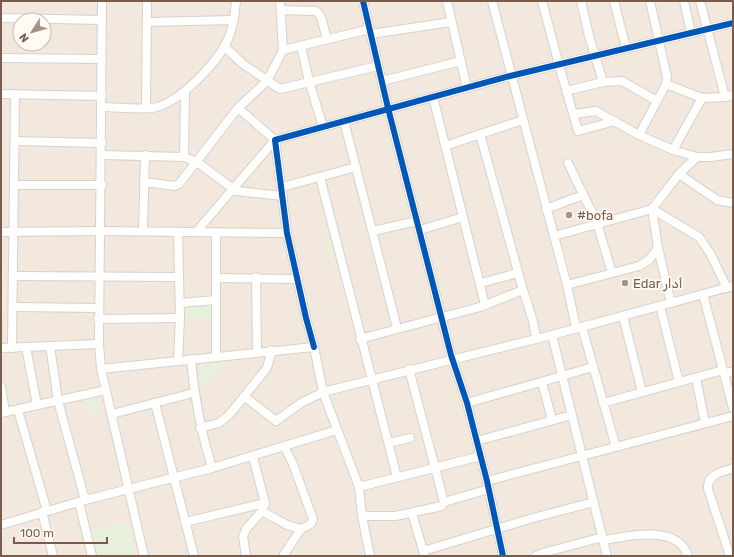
<svg xmlns="http://www.w3.org/2000/svg" width="734" height="557" viewBox="0 0 734 557" font-family="Rubik,'Noto Sans Arabic',sans-serif">
  <style>
    .residential { fill: #f2e8de; fill-rule: evenodd }
    .green { fill: #e7f0db }
    .lines { fill: none; stroke-linecap: round; stroke-linejoin: round }
    .minor-casing { stroke: #d7d1cb; stroke-width: 10 }
    .minor { stroke: #fefefd; stroke-width: 8 }
    .cycleway-casing { stroke: #fffaf3; stroke-width: 8 }
    .cycleway { stroke: #0057b8; stroke-width: 6 }
    .poi-dot { fill: #a69286; stroke: #fffaf3; stroke-width: 1.5 }
    .labels { text-anchor: middle; stroke-width: 3.5; stroke-linejoin: round; paint-order: stroke }
    .poi-label { font-size: 13px; fill: #7a5c4d; stroke: #fffaf3; text-anchor: start }
  </style>
  <rect width="100%" height="100%" fill="#f9f5f0"/>
  <path class="residential" d="M1,1H733V556H1ZM20,20H44V44H20Z"/>
  <g class="green">
    <polygon points="332,236 337,256 329,258 324,238"/>
    <polygon points="214,302 214,318 184,318 182,305"/>
    <polygon points="227,359 205,385 196,388 202,363"/>
    <polygon points="96,396 101,412 88,413 85,397"/>
    <polygon points="123,523 128,523 136,556 96,556 90,532"/>
  </g>
  <g class="lines">
    <defs>
      <g id="minor">
        <polyline points="102,1 99,344 101,369 144,556"/>
        <polyline points="363,1 388,108 451,355 467,403 487,481 503,556"/>
        <polyline points="447,1 467,88"/>
        <polyline points="492,1 567,285 576,328"/>
        <polyline points="542,1 559,65 578,131 615,121"/>
        <polyline points="581,1 589,36 603,82"/>
        <polyline points="614,1 626,48"/>
        <polyline points="650,1 667,77 666,84 702,98 725,97"/>
        <polyline points="684,1 691,33"/>
        <polyline points="700,1 725,97 733,95"/>
        <polyline points="281,10 316,11 321,17 327,39"/>
        <polyline points="1,18 102,20"/>
        <polyline points="147,22 234,20"/>
        <polyline points="371,34 451,22"/>
        <polyline points="224,46 243,64 280,89 378,66"/>
        <polyline points="301,46 309,81 323,127"/>
        <polyline points="283,50 370,29"/>
        <polyline points="1,58 102,59"/>
        <polyline points="382,81 461,61"/>
        <polyline points="566,91 603,82 622,81 657,101"/>
        <polyline points="1,94 102,96"/>
        <polyline points="433,97 485,305"/>
        <path d="M102,107C119,107 141,111 157,107C182,100 222,59 230,34C234,24 235,12 236,1"/>
        <polyline points="146,108 147,1"/>
        <polyline points="574,114 596,111 639,135 673,150 697,157 711,157 733,154"/>
        <polyline points="344,121 397,328"/>
        <polyline points="480,134 523,290 533,321 536,338"/>
        <polyline points="639,135 666,84"/>
        <polyline points="15,141 102,143"/>
        <polyline points="445,146 523,120"/>
        <polyline points="673,150 702,98"/>
        <polyline points="102,155 184,157 197,162 236,191 283,196"/>
        <polyline points="184,157 185,92"/>
        <polyline points="697,157 679,174 652,209 699,237 710,253 727,288"/>
        <polyline points="568,163 597,223 612,273"/>
        <polyline points="679,174 717,200 733,203"/>
        <polyline points="320,177 397,477"/>
        <polyline points="144,182 175,186 179,184 238,108 267,81 283,50 280,1"/>
        <polyline points="15,185 102,185"/>
        <polyline points="282,187 356,167"/>
        <polyline points="546,209 583,195"/>
        <polyline points="420,230 463,217"/>
        <polyline points="143,231 145,155"/>
        <polyline points="373,231 417,221"/>
        <polyline points="1,232 101,231 287,233"/>
        <polyline points="178,232 180,318 178,360"/>
        <polyline points="196,232 275,140 238,108"/>
        <polyline points="216,232 216,356"/>
        <polyline points="554,236 652,209 658,248 671,303"/>
        <polyline points="14,276 178,277"/>
        <polyline points="256,277 257,352"/>
        <polyline points="217,278 298,279"/>
        <polyline points="481,283 518,273"/>
        <polyline points="567,285 639,266 649,260 658,248"/>
        <polyline points="703,294 733,408"/>
        <polyline points="180,303 216,300"/>
        <polyline points="660,306 679,382"/>
        <polyline points="13,307 99,308"/>
        <polyline points="623,316 642,392"/>
        <polyline points="98,319 180,318"/>
        <polyline points="582,327 616,447"/>
        <polyline points="552,335 607,556"/>
        <polyline points="360,339 480,307 523,290"/>
        <polyline points="50,346 58,401 85,500"/>
        <polyline points="26,347 37,405"/>
        <polyline points="314,347 306,318 287,233 275,140 510,76 733,23"/>
        <polyline points="1,348 99,344"/>
        <polyline points="12,348 15,94"/>
        <path d="M191,359C194,397 201,432 212,468"/>
        <polyline points="101,369 314,347 323,392 359,487 362,516 370,556"/>
        <polyline points="409,369 444,502"/>
        <polyline points="724,374 733,371"/>
        <polyline points="696,378 705,423"/>
        <polyline points="542,382 552,420"/>
        <polyline points="1,387 5,412"/>
        <polyline points="244,396 276,421 301,403 323,392 552,335 733,286"/>
        <polyline points="155,403 194,556"/>
        <polyline points="467,403 593,367"/>
        <polyline points="603,403 723,370"/>
        <polyline points="18,410 47,511"/>
        <polyline points="1,413 106,390"/>
        <polyline points="112,414 193,393"/>
        <polyline points="200,428 219,423 230,414 267,368 272,350"/>
        <polyline points="477,441 572,415"/>
        <polyline points="389,443 410,438"/>
        <polyline points="487,481 733,416"/>
        <polyline points="359,487 481,456"/>
        <polyline points="79,502 92,556"/>
        <polyline points="262,511 287,525 301,529 311,524 313,519 293,464 284,446"/>
        <polyline points="42,512 53,556"/>
        <polyline points="412,513 424,554"/>
        <polyline points="362,516 395,516 442,506 444,502 489,489"/>
        <polyline points="185,522 265,503"/>
        <polyline points="1,525 85,500 212,468 337,430"/>
        <path d="M604,540C628,536 678,524 688,556"/>
        <polyline points="423,551 533,518 594,502"/>
        <polyline points="246,556 243,537 246,529 262,511 265,503 253,457"/>
        <polyline points="283,556 301,529"/>
        <polyline points="536,556 546,552 603,537"/>
        <path d="M730,556L708,489C707,474 722,472 733,468"/>
      </g>
    </defs>
    <use href="#minor" class="minor-casing"/>
    <use href="#minor" class="minor"/>
    <defs>
      <g id="cycleway">
        <polyline points="363,1 388,108 451,355 467,403 487,481 503,556"/>
        <polyline points="314,347 306,318 287,233 275,140 510,76 733,23"/>
      </g>
    </defs>
    <use href="#cycleway" class="cycleway-casing"/>
    <use href="#cycleway" class="cycleway"/>
  </g>
  <g class="poi-dot">
    <circle cx="569" cy="215" r="4"/>
    <circle cx="625" cy="283" r="4"/>
  </g>
  <g class="labels">
    <g class="poi-label">
      <text x="577" y="220">#bofa</text>
      <text x="633" y="288">Edar أدار</text>
    </g>
  </g>
  <rect width="734" height="557" fill="none" stroke="#7a5c4d" stroke-width="4"/>
  <g transform="translate(32 32) rotate(233)"><circle r="19" fill="#fffaf3" stroke="#cabbb1"/>
  <path d="M0-3L7 15L0 10L-7 15Z" fill="#a69286"/>
  <text y="-6" font-size="11" font-weight="bold" text-anchor="middle" fill="#7a5c4d">N</text>
  </g>
  <path d="M14 537v6h93v-6" fill="none" stroke="#7a5c4d" stroke-width="2"/>
  <text x="20" y="537" font-size="12" fill="#7a5c4d" stroke="#fffaf3" stroke-width="3" paint-order="stroke">100 m</text>
</svg>
